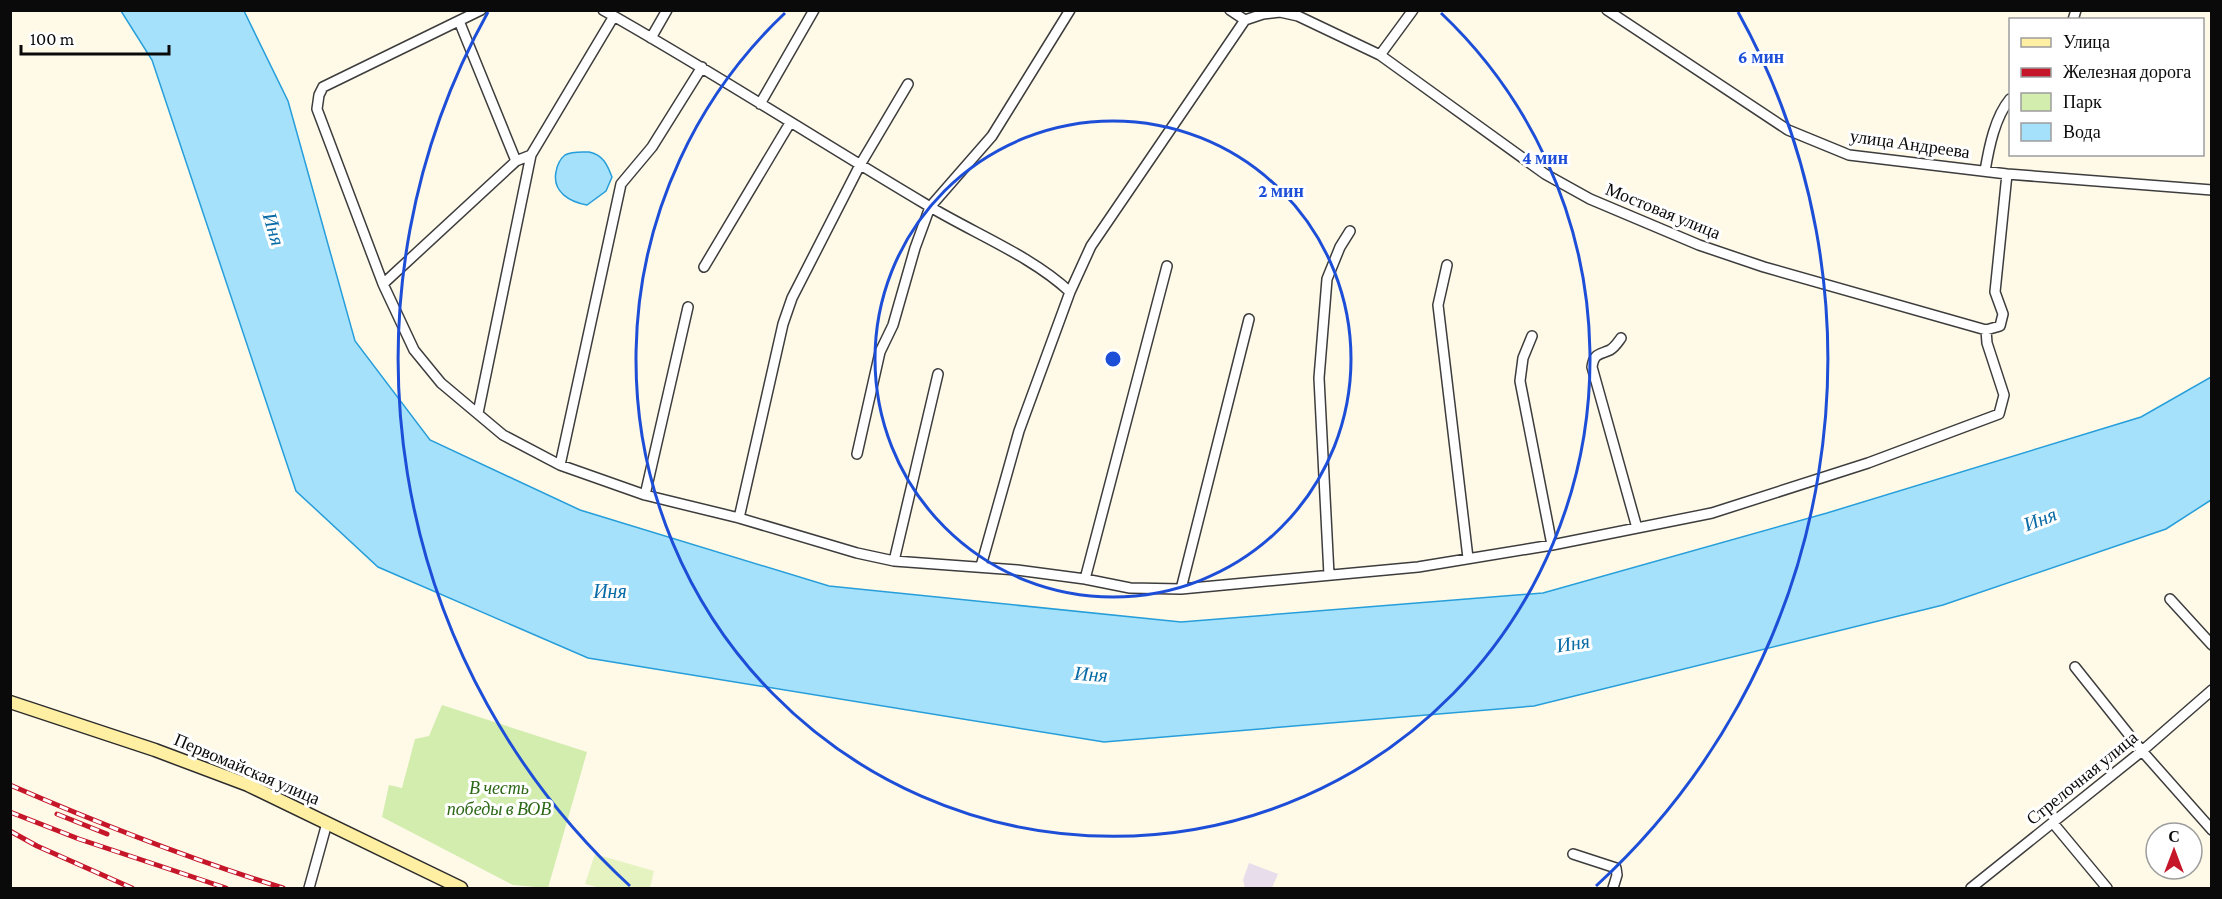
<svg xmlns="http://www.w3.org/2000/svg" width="2222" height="899" font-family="'Crimson Pro',serif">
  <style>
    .industrial { fill: #e8ddeb }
    .green { fill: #d2edae }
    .pitch { fill: #e5f3c1 }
    .water { fill: #a6e1fc; stroke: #269eda; stroke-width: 1.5 }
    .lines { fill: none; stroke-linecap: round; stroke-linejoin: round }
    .minor-casing { stroke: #3d3d3d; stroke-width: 12 }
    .secondary-casing { stroke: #2c2c2c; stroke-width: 15 }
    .minor { stroke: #fff; stroke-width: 9 }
    .secondary { stroke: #ffefa3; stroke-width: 12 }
    .rail-casing { stroke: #c6162a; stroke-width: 5 }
    .rail { stroke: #fff; stroke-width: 3; stroke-dasharray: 9; stroke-linecap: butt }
    .ring { fill: none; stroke: #1d4ed8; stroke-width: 3 }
    .labels { text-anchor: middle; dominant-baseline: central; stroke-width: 6; stroke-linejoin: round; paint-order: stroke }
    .street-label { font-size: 18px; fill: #0a0a0a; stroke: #fff }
    .park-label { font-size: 18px; font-style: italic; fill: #2c6716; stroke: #fff }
    .water-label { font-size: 20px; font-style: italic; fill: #096ba6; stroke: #fff }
    .centre { fill: #1d4ed8; stroke: #fff; stroke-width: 3 }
    .ring-label { font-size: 18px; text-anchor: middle; font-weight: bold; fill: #1d4ed8; stroke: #fff; stroke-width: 6; stroke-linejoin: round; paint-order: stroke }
  </style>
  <rect width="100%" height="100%" fill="#fff9e8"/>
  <!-- industrial -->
  <path class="industrial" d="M 1249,863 L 1278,874 L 1272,888 L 1245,888 L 1243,880 Z"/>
  <!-- green -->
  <path class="green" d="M 442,705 L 587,752 L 548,888 L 513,885 L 382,817 L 389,785 L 402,788 L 415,739 L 429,736 Z"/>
  <!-- pitch -->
  <path class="pitch" d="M 595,854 L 654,871 L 650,888 L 600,888 L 585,884 Z"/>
  <!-- water -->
  <path class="water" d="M 121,11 L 244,11 L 288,101 L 355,341 L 430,440 L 580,510 L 829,586 L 1181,622 L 1543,593 L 1827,513 L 2141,417 L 2211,377 L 2211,500 L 2166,529 L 1943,605 L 1534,706 L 1104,742 L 588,658 L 378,567 L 296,491 L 152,60 Z
    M 589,152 C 603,155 607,164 612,177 L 606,191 L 587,205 C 570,202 552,192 556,172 C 557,166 560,159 565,155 C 572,151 582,152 589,152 Z"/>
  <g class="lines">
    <!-- minor casing -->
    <g class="minor-casing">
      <path id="minor" d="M 481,10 L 323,87 L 319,95 L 317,109 L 383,284 L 414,350 L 441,383 L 503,435 L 560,465 L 645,495 L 739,518 L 857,553 L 894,561 L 1017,570 L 1085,579 L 1130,588 L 1181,589 L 1418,567 L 1552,545 L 1712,513 L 1868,463 L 1999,414 L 2004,395 L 1987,343 L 1986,330 L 2000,326 L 2003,314 L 1995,292 L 2007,174
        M 603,10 C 713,72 819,141 927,205 C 973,233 1032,256 1070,292 L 1019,431 L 981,566
        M 1230,10 L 1245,20 L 1263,14 L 1280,12 L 1298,16 L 1380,55 L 1545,174 L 1590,199 L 1699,245 L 1764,267 L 1986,330
        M 1607,10 L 1788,130 L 1849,155 L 2007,174 L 2212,190
        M 2073,20 L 2076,10
        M 459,21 L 516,161
        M 651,38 L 667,10
        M 1380,55 L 1413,10
        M 760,104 L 814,10
        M 1985,171 C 1989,147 1995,117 2010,99
        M 1447,265 L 1438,305 L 1468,558
        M 704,267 L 790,123
        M 383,284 L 516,161 L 531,155 L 614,16
        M 1070,292 L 1091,246 L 1245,20
        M 1532,336 L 1523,358 L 1520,381 L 1552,545
        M 1621,338 C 1618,342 1615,347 1610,350 C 1599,355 1594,353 1592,367 L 1637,528
        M 478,413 L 531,155
        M 857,454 L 880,352 L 893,325 L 915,248 L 930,207 L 992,136 L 1070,10
        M 560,465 L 621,184 L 652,147 L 702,67
        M 645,495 L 688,307
        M 739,518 L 783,324 L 792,298 L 860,165 L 908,84
        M 894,561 L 938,374
        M 1329,575 L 1319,378 L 1327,279 L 1340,247 L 1350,231
        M 1085,579 L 1167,266
        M 1181,589 L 1249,319
        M 2170,599 L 2212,645
        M 2075,667 L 2142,751 L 2212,830
        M 2053,823 L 2107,888
        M 1573,854 L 1616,868 L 1617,875 L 1613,888
        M 309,888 L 327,823
        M 1971,888 L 2142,751 L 2212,690"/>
    </g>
    <!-- secondary casing -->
    <g class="secondary-casing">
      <path id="secondary" d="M 10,702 L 155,750 L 248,785 L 461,888"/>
    </g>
    <!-- minor -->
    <use href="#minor" class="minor"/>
    <!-- secondary -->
    <use href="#secondary" class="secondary"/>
    <!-- rail casing -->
    <g class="rail-casing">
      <path id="rail" d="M 10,785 C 100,824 190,859 283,888
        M 10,812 L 79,839 L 226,888
        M 57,814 L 107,834
        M 10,831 L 37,846 L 132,888"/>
    </g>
    <!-- rail -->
    <use href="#rail" class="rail"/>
  </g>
  <!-- distance rings -->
  <g class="ring">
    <circle cx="1113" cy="359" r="238"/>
    <path d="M1441 13A477 477 0 1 1 785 13"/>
    <path d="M630 886A715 715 0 0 1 488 12M1738 12A715 715 0 0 1 1596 886"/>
  </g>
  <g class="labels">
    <!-- street labels -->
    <g class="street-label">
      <text transform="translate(1910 144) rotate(8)">улица Андреева</text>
      <text transform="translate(1663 211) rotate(22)">Мостовая улица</text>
      <text transform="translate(247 769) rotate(23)">Первомайская улица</text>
      <text transform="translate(2082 778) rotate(-39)">Стрелочная улица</text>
    </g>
    <!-- park labels -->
    <g class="park-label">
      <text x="499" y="788">В честь<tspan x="499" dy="21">победы в ВОВ</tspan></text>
    </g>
    <!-- water labels -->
    <g class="water-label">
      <text transform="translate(274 229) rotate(73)">Иня</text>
      <text transform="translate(2040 519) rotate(-21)">Иня</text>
      <text x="610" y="591">Иня</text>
      <text transform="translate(1573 643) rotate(-9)">Иня</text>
      <text transform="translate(1091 674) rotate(4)">Иня</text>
    </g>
  </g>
  <circle cx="1113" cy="359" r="9" class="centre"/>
  <g class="ring-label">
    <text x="1761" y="63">6 мин</text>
    <text x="1545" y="164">4 мин</text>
    <text x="1281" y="197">2 мин</text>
  </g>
  <!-- border -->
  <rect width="2222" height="899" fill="none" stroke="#0a0a0a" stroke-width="24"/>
  <!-- legend -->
  <rect x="2009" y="18" width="195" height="138" fill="#ffffff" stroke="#9d9d9d" stroke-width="1.5"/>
  <rect x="2021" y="38" width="30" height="9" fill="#ffefa3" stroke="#9d9d9d" stroke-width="1.5"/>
  <text x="2063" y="48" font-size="18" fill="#0a0a0a">Улица</text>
  <rect x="2021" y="68" width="30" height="9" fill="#c6162a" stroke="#9d9d9d" stroke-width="1.5"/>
  <text x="2063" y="78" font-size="18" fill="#0a0a0a">Железная дорога</text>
  <rect x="2021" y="93" width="30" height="18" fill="#d2edae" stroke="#9d9d9d" stroke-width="1.5"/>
  <text x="2063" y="108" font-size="18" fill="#0a0a0a">Парк</text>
  <rect x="2021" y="123" width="30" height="18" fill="#a6e1fc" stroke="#9d9d9d" stroke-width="1.5"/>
  <text x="2063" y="138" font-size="18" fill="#0a0a0a">Вода</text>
  <!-- north arrow -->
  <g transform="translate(2174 851)"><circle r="28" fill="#ffffff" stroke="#9d9d9d" stroke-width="1.5"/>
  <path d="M0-4.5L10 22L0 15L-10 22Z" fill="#c6162a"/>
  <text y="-9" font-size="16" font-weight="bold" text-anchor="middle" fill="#0a0a0a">С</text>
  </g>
  <!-- scale -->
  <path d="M21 45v9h148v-9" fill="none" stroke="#0a0a0a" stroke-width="3"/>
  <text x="30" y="45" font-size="18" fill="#0a0a0a" stroke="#ffffff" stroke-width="4.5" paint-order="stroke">100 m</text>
</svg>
